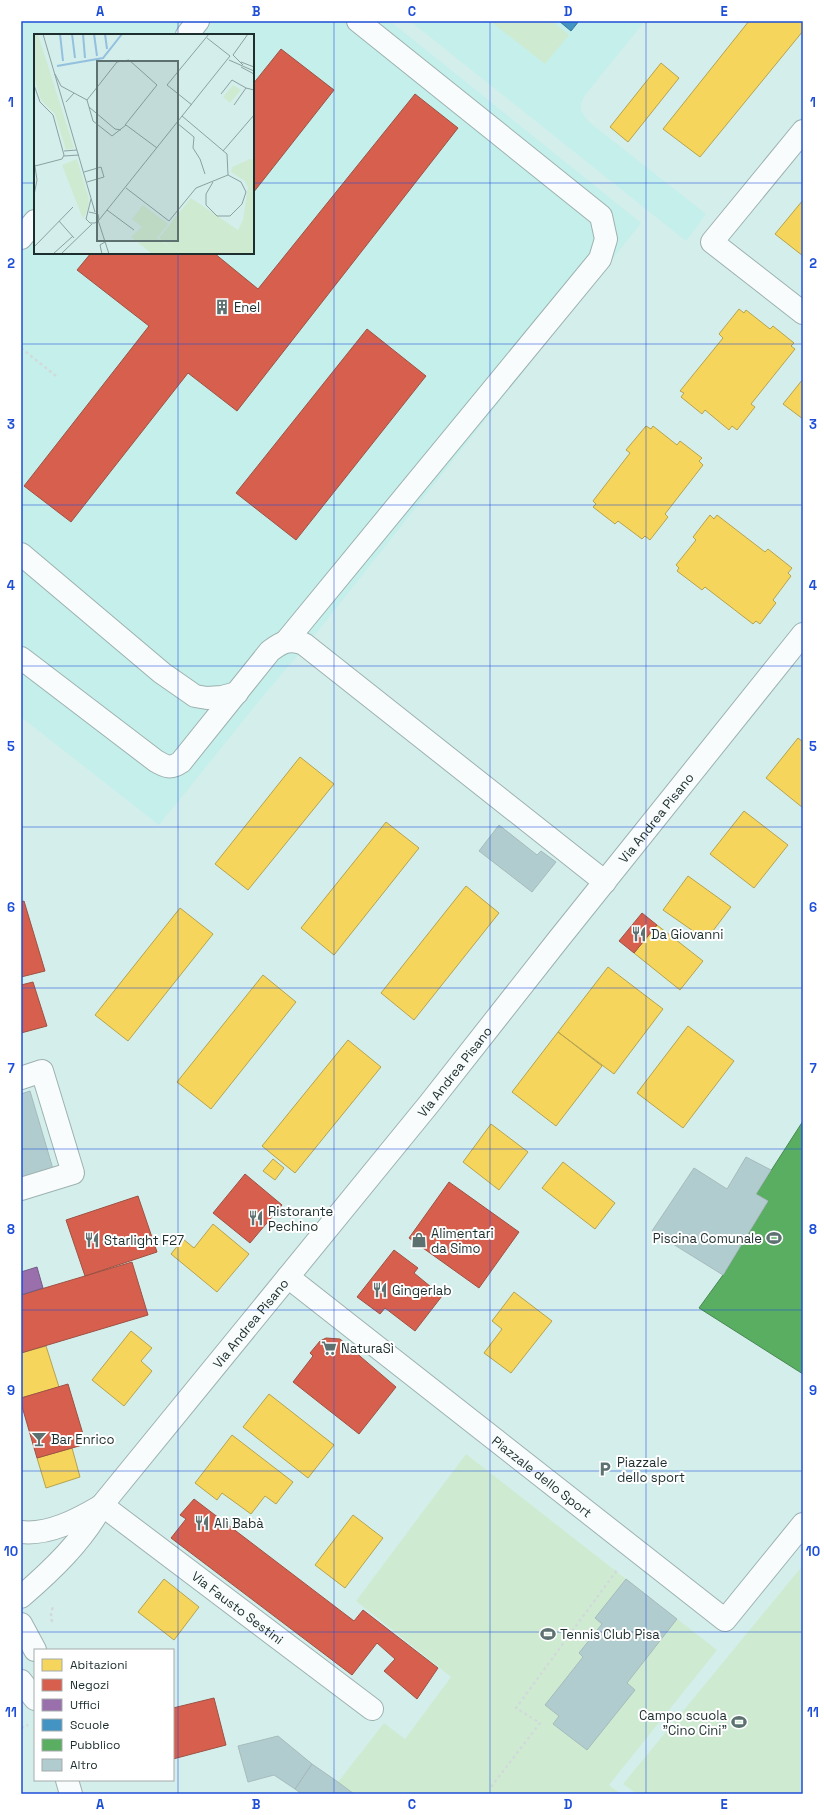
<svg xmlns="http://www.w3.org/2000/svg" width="824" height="1815" font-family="'Space Grotesk',sans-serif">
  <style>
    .built { fill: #c4efeb; fill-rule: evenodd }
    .green { fill: #ceebd2 }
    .homes { fill: #f6d55c; stroke: #b5a34e }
    .shops { fill: #d6604d; stroke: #9e5143 }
    .offices { fill: #9970ab; stroke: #745c85 }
    .schools { fill: #4393c3; stroke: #377596 }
    .public { fill: #5aae61; stroke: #478851 }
    .building { fill: #b1cccf; stroke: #a6babb }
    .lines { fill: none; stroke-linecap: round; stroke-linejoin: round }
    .minor-casing { stroke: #9db2b0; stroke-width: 24 }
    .major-casing { stroke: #9db2b0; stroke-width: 24 }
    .path { stroke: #d2dad9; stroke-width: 2.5; stroke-dasharray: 3 3; stroke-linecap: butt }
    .minor { stroke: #f9fcfc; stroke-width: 22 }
    .major { stroke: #f9fcfc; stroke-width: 22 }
    .grid { fill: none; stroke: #1d4ed8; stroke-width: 1; stroke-opacity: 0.55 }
    .labels { text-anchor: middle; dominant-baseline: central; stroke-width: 4; stroke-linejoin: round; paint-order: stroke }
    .poi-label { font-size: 13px; fill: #1c2e2d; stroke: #fff; text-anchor: start }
    .street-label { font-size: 13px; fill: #1c2e2d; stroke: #fff }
    .inset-river { fill: none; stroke: #93c0de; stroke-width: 2 }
    .inset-road { fill: none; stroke: #8aa1a0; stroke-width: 1 }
    .view { fill: #5c7170; fill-opacity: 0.15; stroke: #5c7170; stroke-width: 2 }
    .inset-edge { fill: none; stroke: #1c2e2d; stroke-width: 2 }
    .neatline { fill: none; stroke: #1d4ed8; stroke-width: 1.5 }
    .grid-label { font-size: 13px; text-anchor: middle; font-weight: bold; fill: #1d4ed8 }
  </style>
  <rect width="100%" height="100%" fill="#d4eeec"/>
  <!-- built -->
  <path class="built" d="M 21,21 L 390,21 L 641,223 L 314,636 L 263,696 L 159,825 L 21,717 ZM 35,35 L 253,35 L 253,253 L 35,253 Z
    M 410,21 L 645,21 L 585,95 L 581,103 L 581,111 L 589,122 L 706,214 L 686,241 Z"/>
  <!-- green -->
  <path class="green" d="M 490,21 L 552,21 L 569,35 L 545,64 Z
    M 466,1454 L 717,1650 L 609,1785 L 621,1794 L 354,1794 L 338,1782 L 384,1723 L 405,1739 L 451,1677 L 356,1601 Z
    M 803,1565 L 803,1794 L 637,1794 L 623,1784 Z"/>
  <!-- homes -->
  <path class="homes" d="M 749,21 L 803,21 L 803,31 L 700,157 L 663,129 Z
    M 661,63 L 679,78 L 628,142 L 610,127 Z
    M 803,200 L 803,256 L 775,234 Z
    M 739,309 L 744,313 L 746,310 L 770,329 L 773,326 L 794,343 L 791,346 L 795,349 L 751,404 L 755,407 L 737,430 L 732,426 L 729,430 L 705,410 L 702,414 L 681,397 L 684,393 L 680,391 L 723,338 L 719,334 Z
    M 803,379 L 803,419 L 783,404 Z
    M 646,426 L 651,429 L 653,426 L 677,445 L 680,441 L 702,458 L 699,461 L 703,465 L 665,514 L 668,517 L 650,540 L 645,536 L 642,539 L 618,521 L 615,524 L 593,507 L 596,504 L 593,501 L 630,453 L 626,450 Z
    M 710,515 L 714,519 L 717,515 L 765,552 L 768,549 L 792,568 L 788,573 L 791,576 L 773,600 L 776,603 L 760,624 L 756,621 L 753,624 L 705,587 L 702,590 L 677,571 L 679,568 L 676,565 L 696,540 L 693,537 Z
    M 798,738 L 803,742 L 803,808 L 766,778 Z
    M 300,757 L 334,784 L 248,890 L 215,864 Z
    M 744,811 L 788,845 L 754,888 L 710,854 Z
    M 386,822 L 419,848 L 334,955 L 301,928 Z
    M 688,876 L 731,907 L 706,940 L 663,910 Z
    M 466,886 L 499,913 L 414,1020 L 381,993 Z
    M 180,908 L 213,934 L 128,1041 L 95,1015 Z
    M 657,925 L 703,961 L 680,990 L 634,953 Z
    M 608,967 L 663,1009 L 614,1074 L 558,1032 Z
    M 263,975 L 296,1002 L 211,1109 L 177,1082 Z
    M 688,1026 L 734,1061 L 683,1128 L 637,1093 Z
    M 558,1032 L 602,1066 L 556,1126 L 512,1092 Z
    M 348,1040 L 381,1067 L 295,1173 L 262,1146 Z
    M 491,1124 L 528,1152 L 499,1190 L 463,1162 Z
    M 273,1159 L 284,1168 L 275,1180 L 263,1171 Z
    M 563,1162 L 615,1203 L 595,1229 L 542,1188 Z
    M 213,1224 L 249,1254 L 217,1292 L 171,1254 L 183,1239 L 194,1248 Z
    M 514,1292 L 552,1321 L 511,1373 L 484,1353 L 502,1329 L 492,1321 Z
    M 131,1331 L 152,1348 L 141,1361 L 152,1371 L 124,1406 L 92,1380 Z
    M 46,1346 L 59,1387 L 21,1398 L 21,1353 Z
    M 269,1394 L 334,1445 L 308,1478 L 243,1427 Z
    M 232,1435 L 293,1482 L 276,1504 L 265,1496 L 251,1514 L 222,1493 L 217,1500 L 195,1483 Z
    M 72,1448 L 80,1477 L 46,1488 L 37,1458 Z
    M 353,1515 L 383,1538 L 345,1588 L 315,1565 Z
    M 164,1579 L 199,1607 L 174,1640 L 138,1612 Z"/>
  <!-- shops -->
  <path class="shops" d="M 281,49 L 334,90 L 253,193 L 253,84 Z
    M 415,94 L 458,128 L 237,411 L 188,373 L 71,522 L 24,486 L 149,326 L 77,270 L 91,253 L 214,253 L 258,289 Z
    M 367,329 L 426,376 L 296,540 L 236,493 Z
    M 24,901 L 45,971 L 21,977 L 21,902 Z
    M 642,913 L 657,925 L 634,953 L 619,941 Z
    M 33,982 L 47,1026 L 21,1033 L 21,985 Z
    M 245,1174 L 282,1205 L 250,1243 L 213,1213 Z
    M 449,1182 L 519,1232 L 479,1288 L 409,1238 Z
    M 138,1196 L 157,1252 L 85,1276 L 66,1220 Z
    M 394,1250 L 418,1268 L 414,1273 L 442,1296 L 415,1331 L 385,1308 L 380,1314 L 357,1297 Z
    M 132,1262 L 148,1315 L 21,1353 L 21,1295 Z
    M 326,1338 L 340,1339 L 396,1387 L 359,1434 L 293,1382 L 313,1356 L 310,1353 L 320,1341 Z
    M 68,1384 L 86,1444 L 37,1458 L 21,1403 L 21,1398 Z
    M 194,1499 L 354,1621 L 363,1610 L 438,1668 L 417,1699 L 384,1671 L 395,1659 L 377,1643 L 352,1675 L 171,1538 L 186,1519 L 180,1515 Z
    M 214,1698 L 226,1745 L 173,1759 L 173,1708 Z"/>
  <!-- offices -->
  <path class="offices" d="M 37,1267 L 43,1288 L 21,1295 L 21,1272 Z"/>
  <!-- schools -->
  <path class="schools" d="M 559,21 L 579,21 L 571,31 Z"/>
  <!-- public -->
  <path class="public" d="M 803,1121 L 803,1374 L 699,1308 L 723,1275 L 768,1201 L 756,1194 Z"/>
  <!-- building -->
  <path class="building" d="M 499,825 L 537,855 L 541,851 L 556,862 L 532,892 L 479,851 Z
    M 30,1091 L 53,1169 L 21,1179 L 21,1094 Z
    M 746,1157 L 771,1170 L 756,1194 L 768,1201 L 723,1275 L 652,1231 L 694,1168 L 727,1189 Z
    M 626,1579 L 677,1619 L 627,1683 L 635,1690 L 587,1750 L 553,1724 L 559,1716 L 545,1705 L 583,1657 L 579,1653 L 602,1624 L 595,1618 Z
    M 278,1736 L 312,1764 L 295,1789 L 274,1775 L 248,1782 L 238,1746 Z
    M 312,1764 L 338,1782 L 354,1794 L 302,1794 L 295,1789 Z"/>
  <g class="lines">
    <!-- minor casing -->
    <g class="minor-casing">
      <g id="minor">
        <path d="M 187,35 L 198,21"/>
        <path d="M 803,131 L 712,242 L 803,313"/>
        <path d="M 21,238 L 35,221"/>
        <path d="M 21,554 L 162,673 L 195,696 L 207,698 L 222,697 L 237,693"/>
        <path d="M 287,640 L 600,259 L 606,239 L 601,216 L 358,21"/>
        <path d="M 21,658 L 156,761 C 166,767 171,769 181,762 L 270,651 C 282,642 290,638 304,644 L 605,882"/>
        <path d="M 21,1078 L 42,1071 L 73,1173 L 21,1189"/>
        <path id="s1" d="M 288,1277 L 725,1620 L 803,1524"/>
        <path id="s2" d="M 102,1505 L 372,1709"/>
        <path d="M 21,1532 C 49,1535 77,1520 101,1506"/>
        <path id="s3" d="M 21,1597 C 51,1571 83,1541 102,1505 L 429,1104 L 558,940 L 803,634"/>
      </g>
    </g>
    <!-- major casing -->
    <g class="major-casing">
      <path id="major" d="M 21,1624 L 35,1650
        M 21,1681 L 35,1699
        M 67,1780 L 71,1794"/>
    </g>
    <!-- path -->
    <path class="path" d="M 21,348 L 56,376
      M 52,1622 L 51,1614 L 53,1606
      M 21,1728 L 28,1725
      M 491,1787 L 540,1723 L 516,1708 L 617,1570"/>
    <!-- minor -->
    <use href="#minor" class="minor"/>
    <!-- major -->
    <use href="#major" class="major"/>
  </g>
  <!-- grid -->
  <path class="grid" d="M 178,21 L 178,35M 334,21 L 334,1794M 490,21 L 490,1794M 646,21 L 646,1794M 21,183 L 35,183M 253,183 L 803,183M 178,253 L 178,1794M 21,344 L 803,344M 21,505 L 803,505M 21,666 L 803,666M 21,827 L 803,827M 21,988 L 803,988M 21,1149 L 803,1149M 21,1310 L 803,1310M 21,1471 L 803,1471M 21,1632 L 803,1632"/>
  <!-- icons -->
  <defs>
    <g id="building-bare" transform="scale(1.2)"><path d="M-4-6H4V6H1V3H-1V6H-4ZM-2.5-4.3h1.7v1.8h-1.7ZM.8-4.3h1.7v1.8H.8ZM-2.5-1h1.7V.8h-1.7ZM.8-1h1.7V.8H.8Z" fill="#5c7170" stroke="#fff" stroke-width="2.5" paint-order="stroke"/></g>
    <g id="restaurant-bare" transform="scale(1.2)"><path d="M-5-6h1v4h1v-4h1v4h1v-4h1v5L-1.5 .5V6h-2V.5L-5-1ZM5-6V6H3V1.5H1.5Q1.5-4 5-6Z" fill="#5c7170" stroke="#fff" stroke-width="2.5" paint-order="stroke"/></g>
    <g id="stadium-bare" transform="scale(1.2)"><path d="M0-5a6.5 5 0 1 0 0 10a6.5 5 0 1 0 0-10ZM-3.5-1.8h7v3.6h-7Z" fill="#5c7170" stroke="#fff" stroke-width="2.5" paint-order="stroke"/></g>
    <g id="shop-bare" transform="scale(1.2)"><path d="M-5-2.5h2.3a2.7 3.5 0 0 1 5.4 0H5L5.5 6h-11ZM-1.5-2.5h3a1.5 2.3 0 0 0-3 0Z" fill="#5c7170" stroke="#fff" stroke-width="2.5" paint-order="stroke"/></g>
    <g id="supermarket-bare" transform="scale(1.2)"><path d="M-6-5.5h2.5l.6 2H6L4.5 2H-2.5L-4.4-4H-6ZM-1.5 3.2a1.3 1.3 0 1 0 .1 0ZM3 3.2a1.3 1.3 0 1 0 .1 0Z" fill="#5c7170" stroke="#fff" stroke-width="2.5" paint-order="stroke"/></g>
    <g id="bar-bare" transform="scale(1.2)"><path d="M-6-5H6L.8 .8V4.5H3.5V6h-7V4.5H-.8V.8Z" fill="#5c7170" stroke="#fff" stroke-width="2.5" paint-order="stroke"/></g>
    <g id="parking-bare" transform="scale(1.2)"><path d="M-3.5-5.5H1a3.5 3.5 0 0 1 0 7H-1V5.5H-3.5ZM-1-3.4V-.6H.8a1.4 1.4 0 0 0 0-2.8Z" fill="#5c7170" stroke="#fff" stroke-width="2.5" paint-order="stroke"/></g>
  </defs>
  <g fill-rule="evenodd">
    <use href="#building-bare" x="222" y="307"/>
    <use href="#restaurant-bare" x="639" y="934"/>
    <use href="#restaurant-bare" x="256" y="1218"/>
    <use href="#stadium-bare" x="774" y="1238"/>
    <use href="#restaurant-bare" x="92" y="1240"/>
    <use href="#shop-bare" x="419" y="1240"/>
    <use href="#restaurant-bare" x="380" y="1290"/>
    <use href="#supermarket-bare" x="329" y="1348"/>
    <use href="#bar-bare" x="39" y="1439"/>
    <use href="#parking-bare" x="605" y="1469"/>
    <use href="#restaurant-bare" x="202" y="1523"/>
    <use href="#stadium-bare" x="548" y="1634"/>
    <use href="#stadium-bare" x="739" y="1722"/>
  </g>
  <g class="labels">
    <!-- poi labels -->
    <g class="poi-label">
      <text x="234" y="307">Enel</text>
      <text x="651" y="934">Da Giovanni</text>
      <text x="268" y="1211">Ristorante<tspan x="268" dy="15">Pechino</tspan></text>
      <text x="431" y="1233">Alimentari<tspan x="431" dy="15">da Simo</tspan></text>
      <text x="762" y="1238" text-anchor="end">Piscina Comunale</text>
      <text x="104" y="1240">Starlight F27</text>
      <text x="392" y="1290">Gingerlab</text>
      <text x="341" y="1348">NaturaSì</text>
      <text x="51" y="1439">Bar Enrico</text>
      <text x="617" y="1462">Piazzale<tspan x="617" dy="15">dello sport</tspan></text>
      <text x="214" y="1523">Alì Babà</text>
      <text x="560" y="1634">Tennis Club Pisa</text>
      <text x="727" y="1715" text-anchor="end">Campo scuola<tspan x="727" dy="15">"Cino Cini"</tspan></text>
    </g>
    <!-- street labels -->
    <g class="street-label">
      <text stroke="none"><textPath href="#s3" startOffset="1006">Via Andrea Pisano</textPath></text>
      <text stroke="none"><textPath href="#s3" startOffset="682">Via Andrea Pisano</textPath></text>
      <text stroke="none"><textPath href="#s3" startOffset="358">Via Andrea Pisano</textPath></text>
      <text stroke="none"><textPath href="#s1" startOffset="323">Piazzale dello Sport</textPath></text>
      <text stroke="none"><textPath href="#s2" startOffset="170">Via Fausto Sestini</textPath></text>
    </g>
  </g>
  <!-- overview -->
  <g transform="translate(34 34)">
    <rect width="220" height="220" fill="#d4eeec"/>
    <path d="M 0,0 L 4,0 L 40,114 L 32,116 L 21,80 L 7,66 L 0,43 ZM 199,51 L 207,56 L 196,69 L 189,63 ZM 43,125 L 55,165 L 54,175 L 49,185 L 28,131 ZM 216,125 L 220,126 L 220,220 L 118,220 L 97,203 L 108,193 L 98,185 L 109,171 L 134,190 L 123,204 L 140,216 L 125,204 L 157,164 L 204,196 L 209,186 L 214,153 L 211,147 L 197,138 L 198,133 Z" fill="#ceebd2"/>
    <path class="inset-river" d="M 26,0 L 29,27M 38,0 L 41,24M 49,0 L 51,24M 60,0 L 63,22M 71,0 L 73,15M 23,32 L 69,24 L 88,0"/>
    <path class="inset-road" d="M 9,0 L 61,178M 173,4 L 196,22M 199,21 L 214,0M 199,21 L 209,31M 195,26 L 220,37M 207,28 L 220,33M 207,33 L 220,40M 21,40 L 27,52 L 53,66 L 59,87 L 78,102 L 92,91 L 123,114M 0,51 L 6,68 L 19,81 L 30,121 L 28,125 L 1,132M 187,60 L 198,46 L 212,54M 53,66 L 83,28 L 95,26 L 123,51 L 91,91M 32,68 L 40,59M 158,71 L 133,51 L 175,0M 200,71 L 212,54 L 220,56M 55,73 L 81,95 L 87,96M 143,89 L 160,103 L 159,114 L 166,125 L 171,140M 30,117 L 43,116M 189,117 L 220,81M 30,122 L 45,121M 0,126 L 3,146 L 0,161M 50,138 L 67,133 L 70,143 L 53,148M 179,148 L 172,160 L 172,171 L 183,182 L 196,182 L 208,170 L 212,158 L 207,148 L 194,141M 92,154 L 135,187 L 162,154 L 194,141 L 193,120 L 148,82M 73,176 L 100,196M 55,178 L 64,180 L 65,186 L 61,189 L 56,189 L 52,185 L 57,165M 64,186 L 75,220M 65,186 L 196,22M 25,187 L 40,204M 0,213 L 39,173M 19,220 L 39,202M 27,220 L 58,190M 68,220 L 66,211 L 71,208"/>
    <path class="view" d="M 63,27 L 144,27 L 144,207 L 63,207 Z"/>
    <rect width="220" height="220" class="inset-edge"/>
  </g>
  <!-- border -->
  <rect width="824" height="1815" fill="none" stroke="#ffffff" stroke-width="44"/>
  <!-- legend -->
  <rect x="34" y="1649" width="140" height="132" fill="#ffffff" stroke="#a4abab"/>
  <rect x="42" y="1659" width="20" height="12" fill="#f6d55c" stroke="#a4abab"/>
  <text x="70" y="1669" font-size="12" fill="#1c2e2d">Abitazioni</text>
  <rect x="42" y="1679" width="20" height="12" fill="#d6604d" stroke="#a4abab"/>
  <text x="70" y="1689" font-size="12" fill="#1c2e2d">Negozi</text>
  <rect x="42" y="1699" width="20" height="12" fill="#9970ab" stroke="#a4abab"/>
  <text x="70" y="1709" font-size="12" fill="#1c2e2d">Uffici</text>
  <rect x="42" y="1719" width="20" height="12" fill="#4393c3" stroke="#a4abab"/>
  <text x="70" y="1729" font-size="12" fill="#1c2e2d">Scuole</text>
  <rect x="42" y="1739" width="20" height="12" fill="#5aae61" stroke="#a4abab"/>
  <text x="70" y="1749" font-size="12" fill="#1c2e2d">Pubblico</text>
  <rect x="42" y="1759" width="20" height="12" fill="#b1cccf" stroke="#a4abab"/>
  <text x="70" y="1769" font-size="12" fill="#1c2e2d">Altro</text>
  <rect x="22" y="22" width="780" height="1771" class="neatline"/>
  <g class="grid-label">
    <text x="100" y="16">A</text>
    <text x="256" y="16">B</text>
    <text x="412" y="16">C</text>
    <text x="568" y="16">D</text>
    <text x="724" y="16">E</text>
    <text x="11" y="107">1</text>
    <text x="813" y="107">1</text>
    <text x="11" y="268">2</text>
    <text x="813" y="268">2</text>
    <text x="11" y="429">3</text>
    <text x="813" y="429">3</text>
    <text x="11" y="590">4</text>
    <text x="813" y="590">4</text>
    <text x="11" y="751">5</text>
    <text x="813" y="751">5</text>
    <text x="11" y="912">6</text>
    <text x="813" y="912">6</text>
    <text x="11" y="1073">7</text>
    <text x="813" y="1073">7</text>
    <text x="11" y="1234">8</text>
    <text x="813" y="1234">8</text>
    <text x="11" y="1395">9</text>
    <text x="813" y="1395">9</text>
    <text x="11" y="1556">10</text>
    <text x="813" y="1556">10</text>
    <text x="11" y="1717">11</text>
    <text x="813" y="1717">11</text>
    <text x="100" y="1809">A</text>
    <text x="256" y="1809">B</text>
    <text x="412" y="1809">C</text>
    <text x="568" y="1809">D</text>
    <text x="724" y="1809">E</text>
  </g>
</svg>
